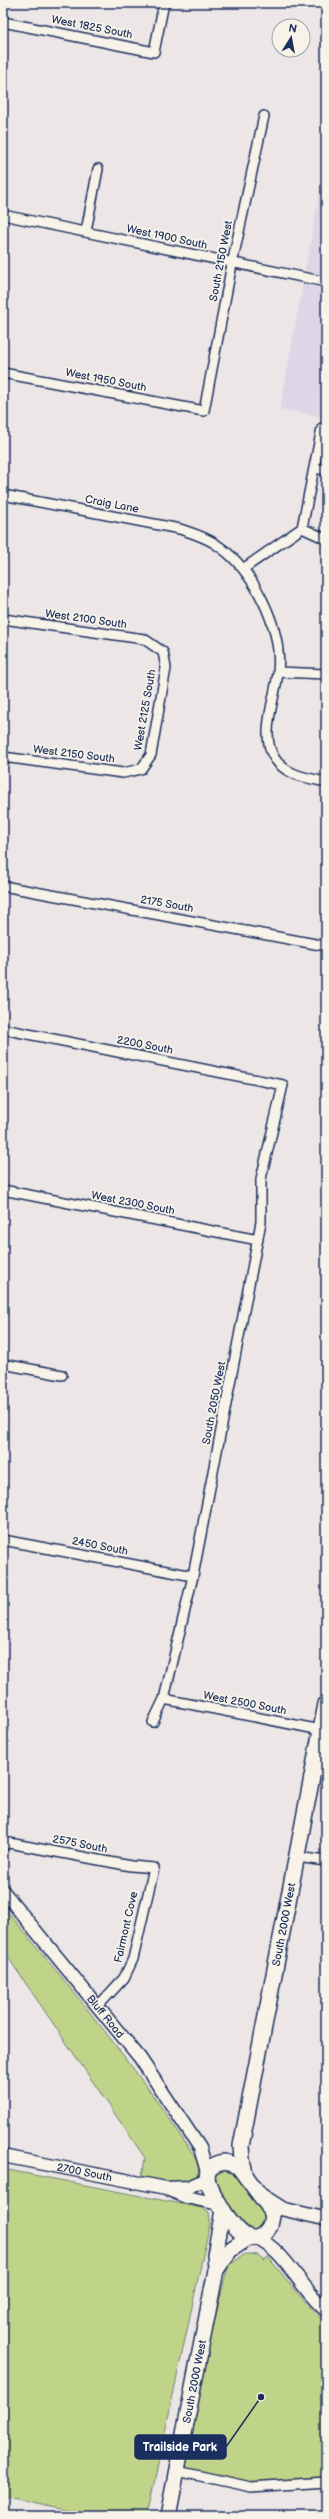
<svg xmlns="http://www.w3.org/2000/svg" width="329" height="2519" font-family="'Balsamiq Sans',sans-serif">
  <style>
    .built { fill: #ded6e6 }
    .green { fill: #c0d489; stroke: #6e8274 }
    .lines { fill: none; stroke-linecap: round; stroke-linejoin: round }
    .minor-casing { stroke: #1b2f5e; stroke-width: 12 }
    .tertiary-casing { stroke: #1b2f5e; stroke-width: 15 }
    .secondary-casing { stroke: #1b2f5e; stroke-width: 16 }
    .primary-casing { stroke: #1b2f5e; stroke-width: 18 }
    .minor { stroke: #f7f3e8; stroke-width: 9 }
    .tertiary { stroke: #f7f3e8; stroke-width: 12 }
    .secondary { stroke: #f7f3e8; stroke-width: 13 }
    .primary { stroke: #f7f3e8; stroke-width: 15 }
    .labels { text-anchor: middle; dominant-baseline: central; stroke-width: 3.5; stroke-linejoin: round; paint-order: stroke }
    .street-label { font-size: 11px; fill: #1b2f5e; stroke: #f7f3e8 }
    .leader { fill: none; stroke: #1b2f5e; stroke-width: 1.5 }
    .callout-dot { fill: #1b2f5e; stroke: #f7f3e8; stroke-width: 1.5 }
    .callout { fill: #1b2f5e; stroke: #1b2f5e; stroke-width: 1.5 }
    .callout-label { font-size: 12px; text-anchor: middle; font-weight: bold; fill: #fff }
  </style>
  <rect width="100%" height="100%" fill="#ece6e7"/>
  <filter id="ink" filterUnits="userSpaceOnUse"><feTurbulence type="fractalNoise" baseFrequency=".025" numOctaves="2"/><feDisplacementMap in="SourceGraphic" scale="8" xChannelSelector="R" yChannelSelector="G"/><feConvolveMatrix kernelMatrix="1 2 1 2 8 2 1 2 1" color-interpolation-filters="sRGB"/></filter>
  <g filter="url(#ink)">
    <!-- built -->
    <path class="built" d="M 326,157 L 326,417 L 280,409 Z"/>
    <!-- green -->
    <path class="green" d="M 3,1906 C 71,1989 140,2070 197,2161 L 199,2169 L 196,2178 L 176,2183 L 142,2177 L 145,2158 L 3,1950 Z
      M 3,2169 L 202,2208 L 209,2213 L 210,2223 L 147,2516 L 97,2516 L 3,2496 Z
      M 223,2169 L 234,2171 L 263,2212 L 265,2219 L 260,2229 L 252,2231 L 245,2229 L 215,2187 L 215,2176 Z
      M 245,2254 L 258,2255 L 264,2260 L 268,2257 L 309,2307 L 326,2323 L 326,2482 L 267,2486 L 177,2471 L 228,2266 Z"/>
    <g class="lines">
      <!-- minor casing -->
      <g class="minor-casing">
        <path id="minor" d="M 3,22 L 154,52 L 164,3
          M 3,215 L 326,282
          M 86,231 L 98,169
          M 3,373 L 204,411 L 232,264 L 264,116
          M 314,468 L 326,470
          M 3,495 L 180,529 C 192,533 203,536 214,543 C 253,567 283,628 278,673 C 275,699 259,736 275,759 C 287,776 308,778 326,782
          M 302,528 L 322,428
          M 302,528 L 326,539
          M 243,569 L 302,528
          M 3,619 L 144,639 L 163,652 L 166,668 L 151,755 L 141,769 L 123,773 L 3,757
          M 278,672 L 326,674
          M 3,886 L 326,946
          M 3,1029 L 283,1085 L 261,1179 L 261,1222 L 193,1576 L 164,1699 L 153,1722
          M 3,1190 L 258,1240
          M 3,1364 L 62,1375
          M 3,1540 L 193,1576
          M 164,1699 L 321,1730
          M 3,1845 L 9,1843 L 131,1866 L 154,1868 L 133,1959 L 124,1978 L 99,2005
          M 297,1857 L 326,1861
          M 177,2471 L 251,2487 L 326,2482"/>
      </g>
      <!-- tertiary casing -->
      <g class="tertiary-casing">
        <g id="tertiary">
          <path id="s1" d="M 3,1891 L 140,2058 L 200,2148 L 208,2175"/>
          <path id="s2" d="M 3,2156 L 166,2188 L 188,2187 L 207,2179"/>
          <path d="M 169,2190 L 186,2197 L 219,2204"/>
        </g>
      </g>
      <!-- secondary casing -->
      <g class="secondary-casing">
        <path id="secondary" d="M 261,2195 L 283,2209 L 326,2219
          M 254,2237 C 287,2251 299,2288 326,2310"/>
      </g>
      <!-- primary casing -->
      <g class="primary-casing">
        <g id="primary">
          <path d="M 225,2162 L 238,2166 L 268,2206 L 272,2216 L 270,2226 C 252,2255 233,2225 222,2209 C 212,2193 193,2167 225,2162 Z"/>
          <path id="s3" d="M 246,2177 L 242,2160 L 241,2146 L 326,1704"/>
          <path d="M 216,2270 L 230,2250 L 249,2237"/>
          <path id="s4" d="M 168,2516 L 216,2270 L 215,2255 L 223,2210"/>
        </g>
      </g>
      <!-- minor -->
      <use href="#minor" class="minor"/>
      <!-- tertiary -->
      <use href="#tertiary" class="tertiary"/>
      <!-- secondary -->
      <use href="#secondary" class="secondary"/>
      <!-- primary -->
      <use href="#primary" class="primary"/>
    </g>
  </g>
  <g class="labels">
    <!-- street labels -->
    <g class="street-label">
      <text transform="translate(92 27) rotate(11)">West 1825 South</text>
      <text transform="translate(167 237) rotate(12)">West 1900 South</text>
      <text transform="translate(221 261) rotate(-79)">South 2150 West</text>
      <text transform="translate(106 380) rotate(11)">West 1950 South</text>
      <text transform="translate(112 504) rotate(11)">Craig Lane</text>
      <text transform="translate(86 619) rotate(8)">West 2100 South</text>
      <text transform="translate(145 710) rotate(-80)">West 2125 South</text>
      <text transform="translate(74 754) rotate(7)">West 2150 South</text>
      <text transform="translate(167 904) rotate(10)">2175 South</text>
      <text transform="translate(145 1045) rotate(11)">2200 South</text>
      <text transform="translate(133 1203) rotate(11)">West 2300 South</text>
      <text transform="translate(214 1403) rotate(-79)">South 2050 West</text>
      <text transform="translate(100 1546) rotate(11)">2450 South</text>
      <text transform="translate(245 1703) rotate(11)">West 2500 South</text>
      <text transform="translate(80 1844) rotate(11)">2575 South</text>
      <text stroke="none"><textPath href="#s3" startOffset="257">South 2000 West</textPath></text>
      <text transform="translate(126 1927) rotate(-77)">Fairmont Cove</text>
      <text stroke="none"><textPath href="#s1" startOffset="162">Bluff Road</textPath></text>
      <text stroke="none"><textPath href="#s2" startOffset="83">2700 South</textPath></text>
      <text stroke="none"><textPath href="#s4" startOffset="137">South 2000 West</textPath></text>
    </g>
  </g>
  <!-- callouts -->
  <path class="leader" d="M261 2397L226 2447"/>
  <circle class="callout-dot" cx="261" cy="2397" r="4"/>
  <rect class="callout" x="135" y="2435" width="91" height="24" rx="4"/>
  <g class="callout-label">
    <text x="180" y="2451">Trailside Park</text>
  </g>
  <!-- margin -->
  <rect width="329" height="2519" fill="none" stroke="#f7f3e8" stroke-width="16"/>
  <rect x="8" y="8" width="313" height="2503" fill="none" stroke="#1b2f5e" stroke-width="1.5" filter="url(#ink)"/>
  <!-- north arrow -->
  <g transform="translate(291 38) rotate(11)"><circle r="19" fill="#f7f3e8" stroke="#9fa5b1"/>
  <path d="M0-3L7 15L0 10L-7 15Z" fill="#1b2f5e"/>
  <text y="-6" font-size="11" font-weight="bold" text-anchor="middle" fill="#1b2f5e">N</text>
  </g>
</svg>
